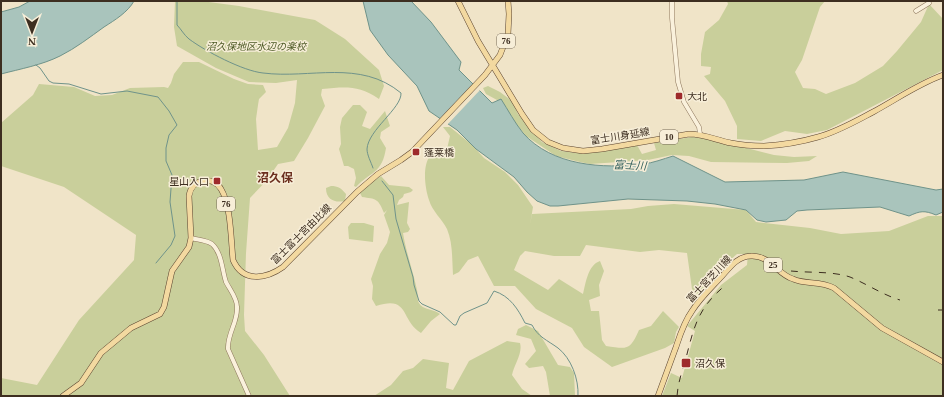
<svg xmlns="http://www.w3.org/2000/svg" width="944" height="397" font-family="'Times New Roman','Noto Sans JP',serif">
  <style>
    .green { fill: #c9cf9b }
    .water { fill: #a9c4bc; stroke: #6f938a }
    .pier { fill: #f0e4c8 }
    .lines { fill: none; stroke-linecap: round; stroke-linejoin: round }
    .stream { stroke: #6f938a; stroke-width: 1 }
    .tertiary-casing { stroke: #8d765c; stroke-width: 5 }
    .primary-casing { stroke: #5b4430; stroke-width: 6 }
    .tertiary { stroke: #faf1dc; stroke-width: 4 }
    .primary { stroke: #f3d9a0; stroke-width: 5 }
    .rail { stroke: #3d2e20; stroke-width: 1; stroke-dasharray: 7 7; stroke-linecap: butt }
    .poi-dot { fill: #9e2a2b; stroke: #f7eed8; stroke-width: 1.5 }
    .labels { text-anchor: middle; dominant-baseline: central; stroke-width: 3; stroke-linejoin: round; paint-order: stroke }
    .shield { fill: #f7eed8; stroke: #756857; stroke-width: 1 }
    .shield-label { font-size: 9px; font-weight: bold; fill: #3d2e20 }
    .park-label { font-size: 10px; font-style: italic; fill: #4d5a26; stroke: #f7eed8 }
    .poi-label { font-size: 10px; fill: #3d2e20; stroke: #f7eed8; text-anchor: start }
    .street-label { font-size: 10px; fill: #3d2e20; stroke: #f7eed8 }
    .water-label { font-size: 11px; font-style: italic; fill: #2f5d5a; stroke: #f7eed8 }
    .quarter-label { font-size: 12px; font-weight: bold; fill: #6b2e1e; stroke: #f7eed8 }
  </style>
  <rect width="100%" height="100%" fill="#f0e4c8"/>
  <!-- green -->
  <path class="green" d="M 175,1 L 201,1 L 239,6 L 315,20 L 345,39 L 379,70 L 384,86 L 379,99 C 358,85 346,87 322,89 L 321,95 L 325,106 L 308,138 L 294,161 L 278,164 L 267,180 L 250,198 L 246,253 L 244,315 L 245,331 L 264,355 L 290,396 L 1,396 L 1,378 L 37,385 L 79,320 L 134,260 L 136,235 L 64,187 L 1,166 L 1,123 L 33,95 L 39,84 L 74,87 L 95,96 L 112,95 L 130,88 L 164,87 L 168,88 L 171,83 L 174,74 L 183,62 L 199,62 L 234,79 L 248,84 L 263,85 L 266,92 L 259,99 L 258,105 L 256,119 L 258,150 L 277,147 L 288,128 L 295,103 L 297,80 L 276,83 L 249,82 L 216,68 L 177,46 L 174,27 Z
    M 727,1 L 825,1 L 820,7 L 802,60 L 795,72 L 803,88 L 815,89 L 826,94 L 855,83 L 883,66 L 897,51 L 921,22 L 929,4 L 943,19 L 943,70 L 827,130 L 807,134 L 785,131 L 761,141 L 737,139 L 737,126 L 725,101 L 704,76 L 710,74 L 711,67 L 701,66 L 701,54 L 705,32 L 719,20 L 728,4 Z
    M 488,86 L 500,92 L 512,101 L 518,114 L 542,142 L 561,151 L 577,153 L 637,145 L 642,154 L 656,150 L 654,143 L 692,137 L 707,138 L 774,155 L 794,157 L 817,156 L 809,161 L 787,163 L 711,162 L 689,156 L 672,155 L 648,160 L 590,164 L 580,162 L 556,156 L 526,136 L 497,100 L 486,94 L 483,88 Z
    M 353,105 L 360,105 L 367,112 L 362,126 L 370,129 L 385,111 L 390,126 L 381,132 L 380,138 L 386,148 C 382,174 371,171 356,187 L 354,186 L 356,178 L 354,169 L 348,166 L 344,166 L 339,149 L 341,144 L 340,127 L 342,118 Z
    M 443,127 L 450,127 L 471,144 L 484,158 L 505,172 L 518,185 L 533,207 L 530,225 L 532,214 L 631,209 L 648,206 L 674,204 L 746,210 L 756,222 L 810,228 L 841,234 L 889,231 L 928,216 L 943,216 L 943,396 L 662,396 L 671,373 L 682,378 L 695,331 L 687,326 L 721,285 L 747,265 L 748,254 L 737,254 L 722,267 L 716,266 C 709,273 706,274 710,284 L 698,295 L 692,289 L 687,253 L 659,250 L 640,252 L 586,245 L 580,256 L 554,256 L 525,251 L 520,256 L 514,270 L 548,290 L 559,279 L 583,294 C 586,282 588,265 600,261 L 604,271 L 599,285 L 600,296 L 589,300 L 591,311 L 599,311 L 602,340 L 606,346 C 627,349 630,351 639,330 L 651,326 L 663,311 L 679,327 L 676,332 L 674,343 L 665,348 L 612,367 L 584,347 L 572,328 L 536,309 L 515,286 L 494,286 L 478,256 L 468,260 L 459,272 L 453,275 C 452,260 453,243 447,229 C 442,219 432,211 429,200 C 425,189 422,166 430,156 C 434,151 442,150 447,149 L 450,136 Z
    M 381,176 L 389,185 L 409,187 L 413,190 L 411,192 L 404,194 L 403,197 L 399,200 L 397,205 L 409,202 L 407,223 L 410,229 L 408,232 L 403,233 C 406,252 413,271 417,290 C 418,294 417,300 419,303 C 422,310 435,309 440,314 L 431,321 L 421,333 C 400,320 410,295 376,306 L 372,299 L 373,286 L 371,279 L 380,254 L 387,243 L 390,232 L 384,215 L 387,210 L 384,213 C 378,198 376,199 362,197 L 360,193 L 366,186 Z
    M 331,186 C 338,186 341,188 346,194 L 345,201 C 335,203 326,200 326,188 Z
    M 351,223 L 364,223 L 374,226 L 373,242 L 349,239 L 348,227 Z
    M 526,325 L 538,331 L 558,365 L 570,367 L 574,373 L 575,396 L 550,396 L 546,372 L 543,366 L 529,368 L 525,364 L 536,351 L 531,339 L 516,335 L 518,329 Z
    M 507,341 L 520,343 C 523,353 514,365 512,375 L 522,389 L 532,396 L 374,396 L 391,385 L 403,371 L 413,368 L 423,359 L 449,363 L 446,388 L 453,390 L 469,361 Z"/>
  <!-- water -->
  <path class="water" d="M 30,1 L 134,1 C 128,12 115,20 104,27 C 90,37 76,48 60,56 C 42,65 20,69 1,74 L 1,12 L 19,7 Z
    M 363,1 L 411,1 L 431,22 L 461,62 L 459,70 L 492,103 L 501,99 C 508,110 515,123 523,133 C 552,166 603,169 643,164 C 653,163 663,159 673,156 L 725,182 L 804,180 L 843,172 L 936,190 L 943,189 L 943,212 L 936,215 C 924,210 920,211 909,216 L 880,207 L 807,210 L 797,211 L 786,220 L 766,222 L 757,220 L 746,210 L 715,204 L 687,201 L 628,199 L 558,206 L 550,206 L 537,201 L 527,192 L 514,177 L 476,149 L 457,130 L 429,111 L 417,86 L 388,55 L 370,30 Z"/>
  <!-- pier -->
  <path class="pier" d="M 476,85 L 481,89 L 447,125 L 441,122 Z"/>
  <g class="lines">
    <!-- stream -->
    <path class="stream" d="M 177,1 L 177,25 C 181,29 184,35 189,39 C 205,51 243,71 263,73 C 310,79 360,59 401,93 C 402,108 368,130 367,149 C 367,155 371,162 373,168
      M 36,65 L 40,68 L 49,81 L 53,83 L 69,84 L 101,94 L 127,91 L 158,97 L 169,111 L 177,125 L 169,135 L 166,148 L 166,161 L 172,175 L 170,202 L 175,236 L 171,245 L 156,263
      M 382,181 L 393,195 L 396,219 L 413,277 L 414,285 L 419,301 L 422,304 L 440,312 L 454,325 L 456,325 L 460,316 L 464,313 L 487,303 L 494,291 C 510,296 518,309 525,323 L 532,325 C 538,337 547,340 558,348 C 571,358 579,379 578,396"/>
    <!-- tertiary casing -->
    <g class="tertiary-casing">
      <path id="tertiary" d="M 672,1 L 672,18 L 678,82 L 684,102 L 699,127 L 700,134
        M 916,11 L 929,3
        M 191,238 C 198,240 206,240 212,244 C 222,253 222,270 226,282 C 230,290 237,298 237,307 C 238,322 227,334 228,349 L 249,396"/>
    </g>
    <!-- primary casing -->
    <g class="primary-casing">
      <path id="primary" d="M 458,1 L 478,41 L 522,114 L 533,130 L 548,142 L 563,148 L 583,151 L 602,149 L 689,134 C 704,134 716,140 731,143 C 741,145 753,146 764,146 C 782,145 801,142 818,137 C 837,132 856,121 873,112 C 897,99 918,84 943,75
        M 63,396 L 81,383 L 101,353 L 131,328 L 160,314 L 164,307 L 172,271 L 189,247 L 191,238 L 189,196 C 191,179 213,175 221,189 C 231,205 231,241 233,260 C 243,283 266,279 283,267 L 357,192 L 378,174 L 401,160 L 412,152 L 485,75 L 500,55 L 508,34 L 509,14 L 508,1
        M 658,396 C 664,380 670,363 676,347 C 680,335 684,322 692,311 C 700,298 712,287 722,276 C 730,267 738,256 751,256 C 770,255 777,274 793,279 C 806,285 820,280 834,288 L 882,328 L 943,362"/>
    </g>
    <!-- tertiary -->
    <use href="#tertiary" class="tertiary"/>
    <!-- primary -->
    <use href="#primary" class="primary"/>
    <!-- rail -->
    <path class="rail" d="M 791,271 C 810,273 832,271 850,277 C 867,284 883,295 900,300
      M 938,310 L 943,310
      M 677,396 C 678,384 681,374 685,362 C 694,327 697,308 727,284"/>
  </g>
  <!-- markers -->
  <g class="poi-dot">
    <rect x="675" y="92" width="8" height="8" rx="2"/>
    <rect x="412" y="148" width="8" height="8" rx="2"/>
    <rect x="213" y="177" width="8" height="8" rx="2"/>
    <rect x="681" y="358" width="10" height="10" rx="2"/>
  </g>
  <g class="labels">
    <!-- shield labels -->
    <g class="shield">
      <rect x="497" y="34" width="18" height="14" rx="3"/>
      <rect x="660" y="130" width="18" height="14" rx="3"/>
      <rect x="217" y="197" width="18" height="14" rx="3"/>
      <rect x="764" y="258" width="18" height="14" rx="3"/>
    </g>
    <g class="shield-label">
      <text x="506" y="41">76</text>
      <text x="669" y="137">10</text>
      <text x="226" y="204">76</text>
      <text x="773" y="265">25</text>
    </g>
    <!-- park labels -->
    <g class="park-label">
      <text x="256" y="46">沼久保地区水辺の楽校</text>
    </g>
    <!-- poi labels -->
    <g class="poi-label">
      <text x="687" y="96">大北</text>
      <text x="424" y="152">蓬莱橋</text>
      <text x="209" y="181" text-anchor="end">星山入口</text>
      <text x="695" y="363">沼久保</text>
    </g>
    <!-- street labels -->
    <g class="street-label">
      <text transform="translate(620 136) rotate(-9)">富士川身延線</text>
      <text transform="translate(301 234) rotate(-45)">富士富士宮由比線</text>
      <text transform="translate(709 279) rotate(-47)">富士宮芝川線</text>
    </g>
    <!-- water labels -->
    <g class="water-label">
      <text transform="translate(630 165) rotate(3)">富士川</text>
    </g>
    <!-- quarter labels -->
    <g class="quarter-label">
      <text x="275" y="178">沼久保</text>
    </g>
  </g>
  <!-- border -->
  <rect width="944" height="397" fill="none" stroke="#3d2e20" stroke-width="4"/>
  <!-- north arrow -->
  <g transform="translate(32 32) rotate(180)" stroke="#f7eed8" stroke-width="3" paint-order="stroke">
  <path d="M0-3L7 15L0 10L-7 15Z" fill="#3d2e20"/>
  <text y="-6" font-size="11" font-weight="bold" text-anchor="middle" fill="#3d2e20">N</text>
  </g>
</svg>
